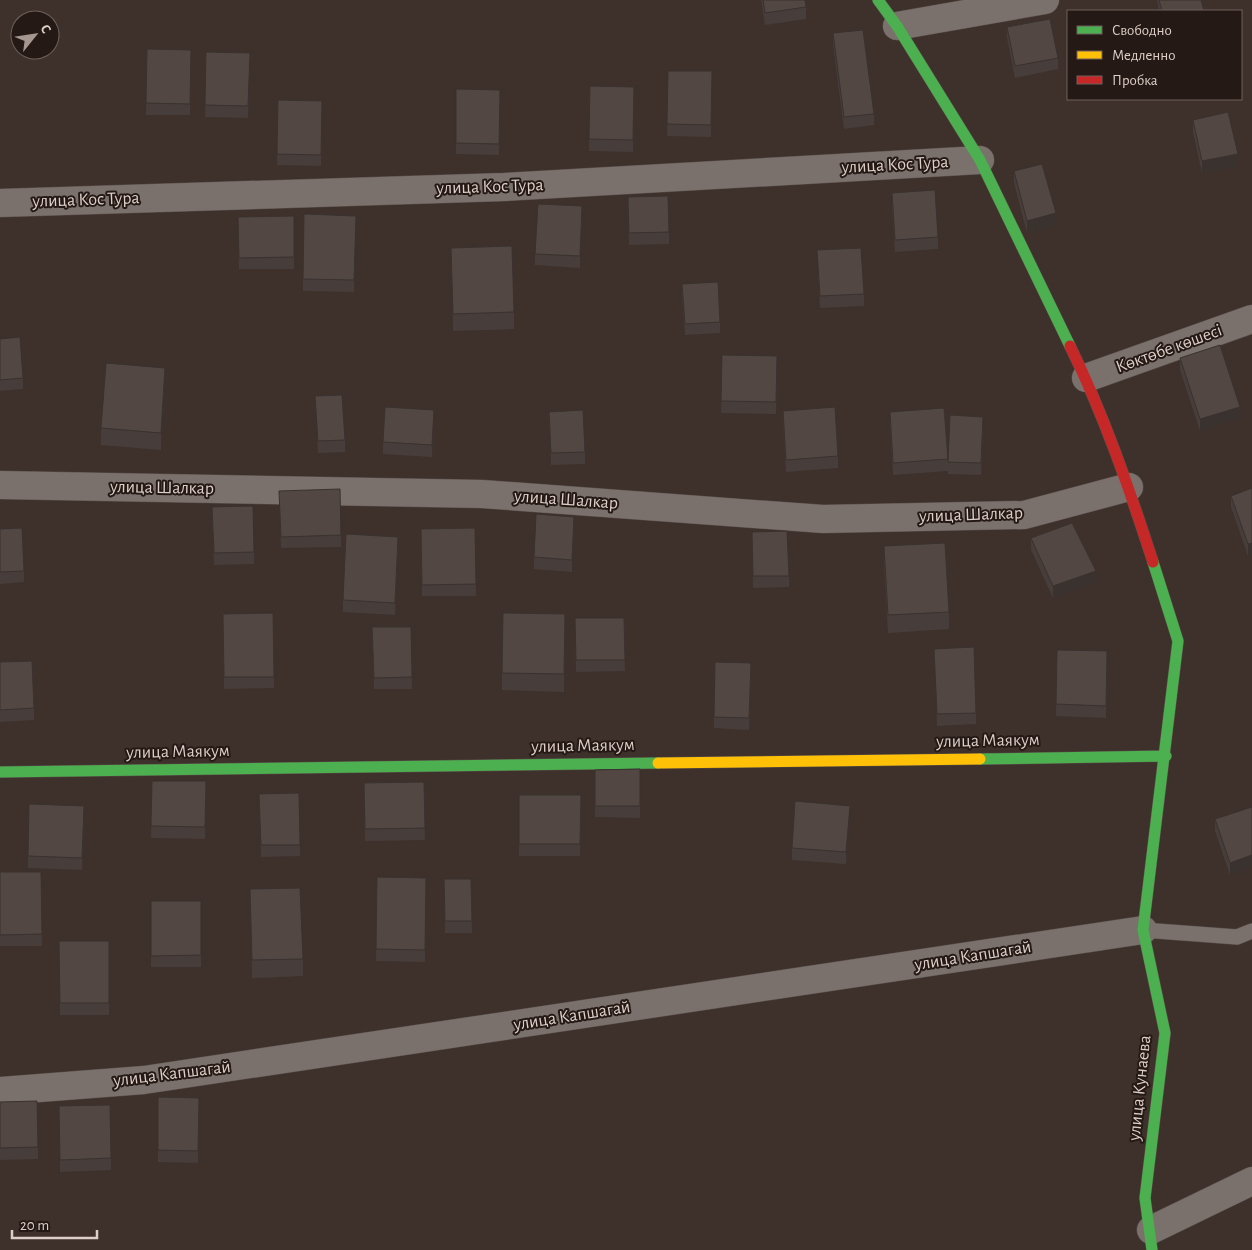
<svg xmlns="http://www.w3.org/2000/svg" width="1252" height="1250" font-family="'Alegreya Sans',sans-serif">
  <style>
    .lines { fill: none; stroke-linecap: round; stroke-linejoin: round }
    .lane-casing { stroke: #594e49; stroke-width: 16 }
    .street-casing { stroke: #594e49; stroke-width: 29 }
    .fast-casing { stroke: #594e49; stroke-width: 12 }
    .slow-casing { stroke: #594e49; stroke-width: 12 }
    .jam-casing { stroke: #594e49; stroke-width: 12 }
    .lane { stroke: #7a706c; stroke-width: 15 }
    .street { stroke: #7a706c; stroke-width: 28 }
    .fast { stroke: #4caf50; stroke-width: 11 }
    .slow { stroke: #ffc107; stroke-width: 11 }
    .jam { stroke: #c62828; stroke-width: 11 }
    .wall { fill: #473d3a }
    .shaded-wall { fill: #39322f }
    .building { fill: #524743; stroke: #39322f }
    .labels { text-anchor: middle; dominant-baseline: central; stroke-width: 4; stroke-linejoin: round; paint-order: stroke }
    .street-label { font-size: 18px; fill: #ddcec7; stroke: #241914 }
  </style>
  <rect width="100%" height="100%" fill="#3e312b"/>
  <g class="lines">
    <!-- lane casing -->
    <g class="lane-casing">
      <path id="lane" d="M 1143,930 L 1237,937 L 1252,931"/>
    </g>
    <!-- street casing -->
    <g class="street-casing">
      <path id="street" d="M 897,26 L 1045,0
        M 0,203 L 504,187 L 980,160
        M 1086,378 L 1252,319
        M 0,485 L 482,494 L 823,519 L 1024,515 L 1129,487
        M 0,1091 L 144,1080 L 1143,930
        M 1151,1230 L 1252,1181"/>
    </g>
    <!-- fast casing -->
    <g class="fast-casing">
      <path id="fast" d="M 878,0 L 897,26 L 980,160 L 1070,346
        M 980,759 L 1166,756
        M 0,772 L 658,763
        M 1152,1250 L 1145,1198 L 1165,1033 L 1143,930 L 1178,641 L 1153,562"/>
    </g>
    <!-- slow casing -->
    <g class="slow-casing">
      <path id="slow" d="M 658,763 L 980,759"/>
    </g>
    <!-- jam casing -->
    <g class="jam-casing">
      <path id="jam" d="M 1070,346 C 1104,415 1129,488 1153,562"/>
    </g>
    <!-- lane -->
    <use href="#lane" class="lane"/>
    <!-- street -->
    <use href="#street" class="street"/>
    <!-- fast -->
    <use href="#fast" class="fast"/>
    <!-- slow -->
    <use href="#slow" class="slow"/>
    <!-- jam -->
    <use href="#jam" class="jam"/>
  </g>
  <!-- wall -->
  <path class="wall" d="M 761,0 L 805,0 L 806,7 L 806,19 L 765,25 Z
    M 1157,0 L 1201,0 L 1204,11 L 1159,11 Z
    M 1007,27 L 1058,58 L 1058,69 L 1015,78 L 1007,38 Z
    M 833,33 L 874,114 L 874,125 L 844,129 L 833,45 Z
    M 147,49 L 191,50 L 190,115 L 146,115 Z
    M 206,52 L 250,53 L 248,118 L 205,117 Z
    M 668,71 L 712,71 L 711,137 L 667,136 Z
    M 590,86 L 634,87 L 633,152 L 589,151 Z
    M 456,89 L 500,90 L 499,155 L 456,154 Z
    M 278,100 L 322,101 L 321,166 L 277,165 Z
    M 1193,120 L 1238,166 L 1202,173 L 1193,132 Z
    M 1014,171 L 1056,225 L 1027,233 L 1014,183 Z
    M 892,193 L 938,237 L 938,249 L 895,252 L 892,205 Z
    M 628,197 L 669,232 L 669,244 L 629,245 Z
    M 294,216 L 294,269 L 239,269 L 238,217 Z
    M 356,216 L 354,292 L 303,291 L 303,279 Z
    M 582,218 L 580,268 L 535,265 L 535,254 Z
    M 451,248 L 514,312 L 514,329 L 453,331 Z
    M 817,250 L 864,294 L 864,306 L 820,308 Z
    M 682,284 L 720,322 L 720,333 L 685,335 L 682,296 Z
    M 0,339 L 23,378 L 23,389 L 0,391 Z
    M 722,355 L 777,356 L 776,414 L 721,413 Z
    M 1180,358 L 1240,418 L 1200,431 L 1180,370 Z
    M 165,385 L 161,450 L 101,445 L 101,428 Z
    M 315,396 L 345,440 L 345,452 L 318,453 Z
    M 783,411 L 838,456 L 838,468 L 786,472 L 783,423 Z
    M 549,412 L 585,452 L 585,464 L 551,465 Z
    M 890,412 L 948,459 L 948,471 L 893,475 L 890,424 Z
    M 434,421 L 432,457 L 383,454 L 383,442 Z
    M 983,428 L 981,475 L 948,474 L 948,462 Z
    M 1252,488 L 1248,556 L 1231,507 L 1231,496 Z
    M 279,503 L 341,535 L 341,547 L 281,548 Z
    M 212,507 L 254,552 L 254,564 L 214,565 Z
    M 475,528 L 476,596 L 422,596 L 421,529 Z
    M 574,528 L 572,572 L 534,569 L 534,557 Z
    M 0,529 L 24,571 L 24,582 L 0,584 Z
    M 752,532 L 789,576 L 789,587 L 753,588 Z
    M 1031,538 L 1096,582 L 1053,598 L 1031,550 Z
    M 884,546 L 949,612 L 949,629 L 888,633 L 884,563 Z
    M 398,549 L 395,615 L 343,612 L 343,600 Z
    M 273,613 L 274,688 L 224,689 L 223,614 Z
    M 575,618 L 624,618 L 625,671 L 576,672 Z
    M 372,627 L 411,627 L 412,689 L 374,689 Z
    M 565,632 L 564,692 L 502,690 L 502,673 Z
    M 934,649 L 976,713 L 976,724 L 937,726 Z
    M 1057,650 L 1107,651 L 1106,718 L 1056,716 Z
    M 0,662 L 34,708 L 34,720 L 0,722 Z
    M 751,675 L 749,730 L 714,728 L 714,717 Z
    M 640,769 L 640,818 L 595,817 L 595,770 Z
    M 152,781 L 206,781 L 205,839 L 151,838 Z
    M 424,782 L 425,840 L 365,841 L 364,783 Z
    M 259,794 L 300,845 L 300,856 L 261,857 Z
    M 519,795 L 581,795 L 580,856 L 519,856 Z
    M 1252,807 L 1230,875 L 1215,831 L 1215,819 Z
    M 84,817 L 82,870 L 28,868 L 28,856 Z
    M 850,817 L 846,864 L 792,860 L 792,848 Z
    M 0,872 L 41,872 L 42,946 L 0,946 Z
    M 377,877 L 426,878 L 425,962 L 376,961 Z
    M 444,879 L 471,879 L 472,933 L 445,933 Z
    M 250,889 L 303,959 L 303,976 L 252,978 Z
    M 151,901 L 201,901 L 201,967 L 151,967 Z
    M 59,941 L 109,941 L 109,1015 L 60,1015 Z
    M 158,1097 L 199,1098 L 198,1163 L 158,1162 Z
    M 0,1102 L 38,1147 L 38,1159 L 0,1160 Z
    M 59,1106 L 111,1158 L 111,1170 L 60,1172 Z"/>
  <!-- shaded-wall -->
  <path class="shaded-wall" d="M 1238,154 L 1238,166 L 1202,173 L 1202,161 Z
    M 582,206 L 582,218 L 580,268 L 580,256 Z
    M 1056,213 L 1056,225 L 1027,233 L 1027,221 Z
    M 165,368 L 165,385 L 161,450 L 161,433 Z
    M 1240,407 L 1240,418 L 1200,431 L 1200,419 Z
    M 434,410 L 434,421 L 432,457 L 432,445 Z
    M 574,517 L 574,528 L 572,572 L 572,560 Z
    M 398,537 L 398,549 L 395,615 L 395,603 Z
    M 1252,543 L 1252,555 L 1248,556 L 1248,544 Z
    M 1096,571 L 1096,582 L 1053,598 L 1053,586 Z
    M 850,806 L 850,817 L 846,864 L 846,852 Z
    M 1252,855 L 1252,867 L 1230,875 L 1230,863 Z"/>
  <!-- building -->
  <path class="building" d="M 763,0 L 805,0 L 806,7 L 765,13 Z
    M 1159,0 L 1201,0 L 1204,11 L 1162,11 Z
    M 1050,19 L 1058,58 L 1015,66 L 1007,27 Z
    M 863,30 L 874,114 L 844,117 L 833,33 Z
    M 147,49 L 191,50 L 190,104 L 146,103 Z
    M 206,52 L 250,53 L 248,106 L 205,105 Z
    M 668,71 L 712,71 L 711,125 L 667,124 Z
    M 590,86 L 634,87 L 633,140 L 589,139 Z
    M 456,89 L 500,90 L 499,144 L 456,143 Z
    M 278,100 L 322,101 L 321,155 L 277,154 Z
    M 1228,112 L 1238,154 L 1202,161 L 1193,120 Z
    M 1042,164 L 1056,213 L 1027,221 L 1014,171 Z
    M 935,190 L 938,237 L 895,240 L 892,193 Z
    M 668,196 L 669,232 L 629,233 L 628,197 Z
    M 538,204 L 582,206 L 580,256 L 535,254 Z
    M 304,214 L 356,216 L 354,280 L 303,279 Z
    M 294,216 L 294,257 L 239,258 L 238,217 Z
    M 512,246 L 514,312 L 453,314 L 451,248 Z
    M 861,248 L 864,294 L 820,296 L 817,250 Z
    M 718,282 L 720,322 L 685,324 L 682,284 Z
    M 20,337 L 23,378 L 0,380 L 0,339 Z
    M 1220,345 L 1240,407 L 1200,419 L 1180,358 Z
    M 722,355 L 777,356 L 776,402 L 721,401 Z
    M 106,363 L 165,368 L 161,433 L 101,428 Z
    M 342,395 L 345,440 L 318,441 L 315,396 Z
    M 385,407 L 434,410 L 432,445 L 383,442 Z
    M 835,407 L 838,456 L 786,460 L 783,411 Z
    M 944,408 L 948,459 L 893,463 L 890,412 Z
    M 583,410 L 585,452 L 551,453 L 549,412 Z
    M 950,415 L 983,417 L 981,463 L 948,462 Z
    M 1252,488 L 1252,543 L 1248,544 L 1231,496 Z
    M 340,489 L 341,535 L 281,537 L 279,491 Z
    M 253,506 L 254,552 L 214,553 L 212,507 Z
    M 536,514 L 574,517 L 572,560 L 534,557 Z
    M 1072,523 L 1096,571 L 1053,586 L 1031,538 Z
    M 22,528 L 24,571 L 0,572 L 0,529 Z
    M 475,528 L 476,584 L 422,585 L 421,529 Z
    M 787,531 L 789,576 L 753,576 L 752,532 Z
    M 346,534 L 398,537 L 395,603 L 343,600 Z
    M 945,543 L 949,612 L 888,615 L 884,546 Z
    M 273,613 L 274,677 L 224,677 L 223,614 Z
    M 503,613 L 565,614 L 564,674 L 502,673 Z
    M 575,618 L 624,618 L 625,660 L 576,660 Z
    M 372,627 L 411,627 L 412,677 L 374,678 Z
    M 974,647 L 976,713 L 937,714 L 934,649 Z
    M 1057,650 L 1107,651 L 1106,706 L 1056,704 Z
    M 32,661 L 34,708 L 0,710 L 0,662 Z
    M 715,662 L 751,663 L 749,718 L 714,717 Z
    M 640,769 L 640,806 L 595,806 L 595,770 Z
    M 152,781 L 206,781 L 205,827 L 151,826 Z
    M 424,782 L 425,828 L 365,829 L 364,783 Z
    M 299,793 L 300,845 L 261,845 L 259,794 Z
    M 519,795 L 581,795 L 580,844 L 519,844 Z
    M 795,801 L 850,806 L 846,852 L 792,848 Z
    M 29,804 L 84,806 L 82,858 L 28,856 Z
    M 1252,807 L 1252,855 L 1230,863 L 1215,819 Z
    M 0,872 L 41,872 L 42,934 L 0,935 Z
    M 377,877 L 426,878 L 425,950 L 376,949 Z
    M 444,879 L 471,879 L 472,921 L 445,921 Z
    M 300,888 L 303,959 L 252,960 L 250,889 Z
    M 151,901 L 201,901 L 201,955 L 151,956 Z
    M 59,941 L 109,941 L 109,1003 L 60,1003 Z
    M 158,1097 L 199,1098 L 198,1151 L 158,1150 Z
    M 37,1101 L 38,1147 L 0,1148 L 0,1102 Z
    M 110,1105 L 111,1158 L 60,1160 L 59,1106 Z"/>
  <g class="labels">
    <!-- street labels -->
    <g class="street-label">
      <text transform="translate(895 165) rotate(-3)">улица Кос Тура</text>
      <text transform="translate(490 187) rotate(-2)">улица Кос Тура</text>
      <text transform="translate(86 200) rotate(-2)">улица Кос Тура</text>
      <text transform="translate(1169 349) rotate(-20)">Көктөбе көшесі</text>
      <text transform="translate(162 488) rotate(1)">улица Шалкар</text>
      <text transform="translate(566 500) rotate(4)">улица Шалкар</text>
      <text transform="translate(971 515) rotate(-2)">улица Шалкар</text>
      <text transform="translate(988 741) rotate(-1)">улица Маякум</text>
      <text transform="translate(583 746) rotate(-1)">улица Маякум</text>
      <text transform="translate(178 752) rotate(-1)">улица Маякум</text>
      <text transform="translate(973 956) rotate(-9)">улица Капшагай</text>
      <text transform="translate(572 1016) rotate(-9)">улица Капшагай</text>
      <text transform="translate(172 1074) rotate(-7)">улица Капшагай</text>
      <text transform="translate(1140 1088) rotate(-84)">улица Кунаева</text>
    </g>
  </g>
  <!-- legend -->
  <rect x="1067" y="10" width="175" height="90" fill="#241914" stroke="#6e615c"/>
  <rect x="1077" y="26" width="25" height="8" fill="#4caf50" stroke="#6e615c"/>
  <text x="1112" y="35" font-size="15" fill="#ddcec7">Свободно</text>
  <rect x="1077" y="51" width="25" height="8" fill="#ffc107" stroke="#6e615c"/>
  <text x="1112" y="60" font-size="15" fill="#ddcec7">Медленно</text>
  <rect x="1077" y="76" width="25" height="8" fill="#c62828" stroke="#6e615c"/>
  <text x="1112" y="85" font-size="15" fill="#ddcec7">Пробка</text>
  <!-- north arrow -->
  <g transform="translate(35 35) rotate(60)"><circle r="24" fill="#241914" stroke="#6e615c"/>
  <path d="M0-4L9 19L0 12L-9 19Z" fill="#a59790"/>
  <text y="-8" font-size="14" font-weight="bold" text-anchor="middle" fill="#ddcec7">С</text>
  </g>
  <!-- scale -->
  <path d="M12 1230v8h85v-8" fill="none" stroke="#ddcec7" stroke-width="2.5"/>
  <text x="20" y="1230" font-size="15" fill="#ddcec7" stroke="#241914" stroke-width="4" paint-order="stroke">20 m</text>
</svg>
